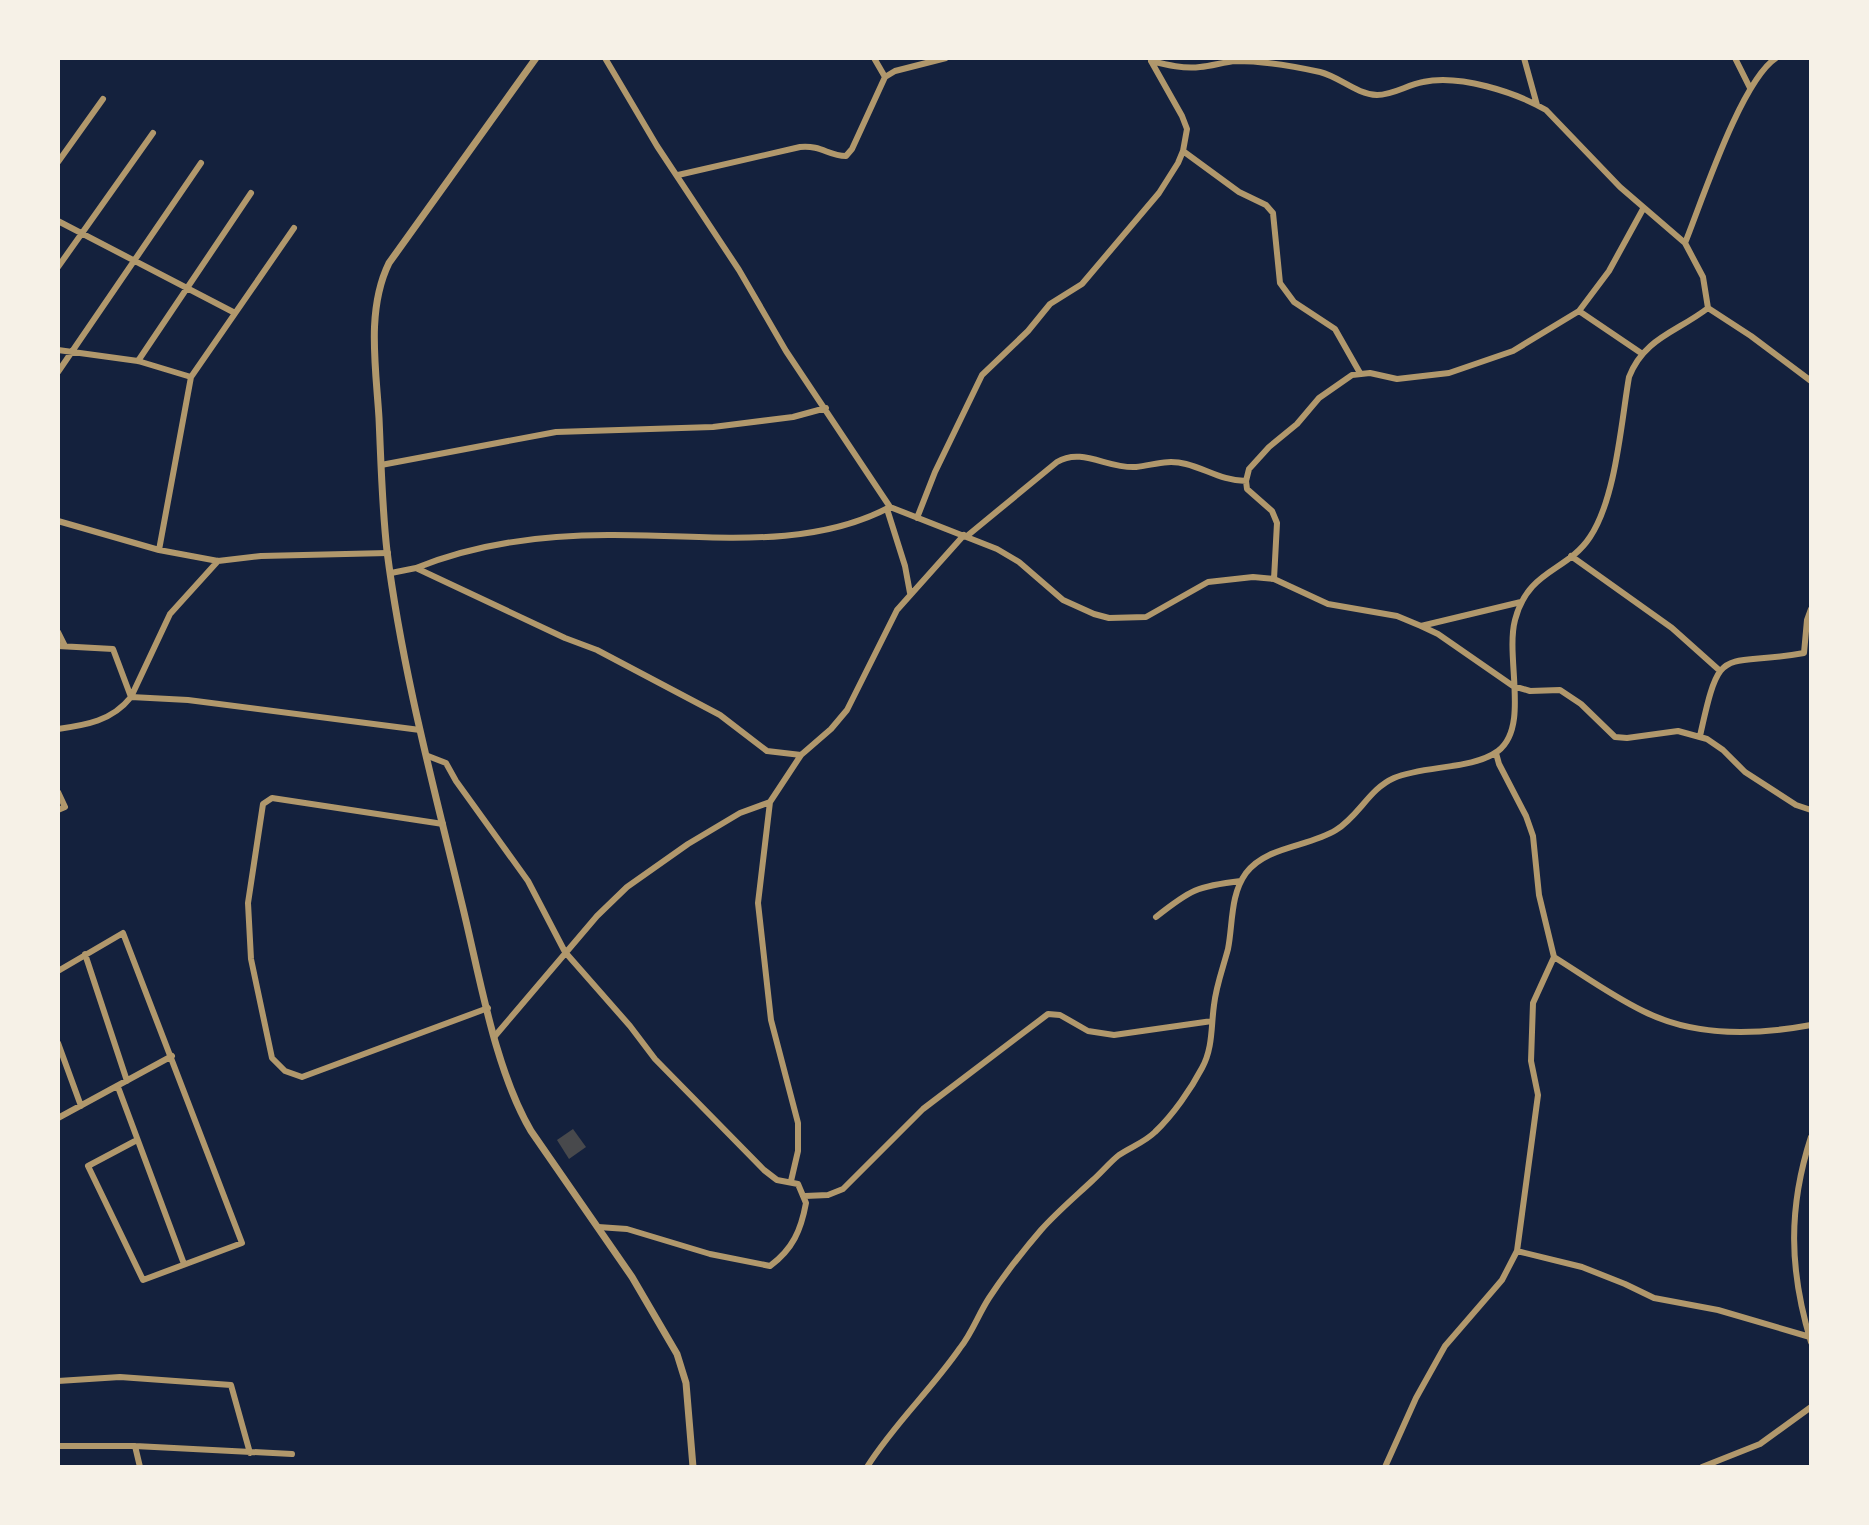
<svg xmlns="http://www.w3.org/2000/svg" width="1869" height="1525" font-family="Mulish,sans-serif">
  <style>
    .building { fill: #48494c }
    .lines { fill: none; stroke-linecap: round; stroke-linejoin: round }
    .minor { stroke: #b1986c; stroke-width: 6 }
    .tertiary { stroke: #b1986c; stroke-width: 7 }
  </style>
  <rect width="100%" height="100%" fill="#14213d"/>
  <!-- building -->
  <path class="building" d="M 573,1129 L 586,1147 L 569,1159 L 557,1140 Z"/>
  <g class="lines">
    <!-- minor -->
    <path class="minor" d="M 605,58 L 657,146 L 739,270 L 786,351 L 890,507 L 997,549 L 1019,562 L 1063,600 L 1094,614 L 1109,618 L 1146,617 L 1208,582 L 1253,577 L 1274,579 L 1277,523 L 1272,511 L 1247,489 L 1246,481 L 1249,469 L 1269,447 L 1297,424 L 1319,398 L 1352,375 L 1370,373 L 1397,379 L 1449,373 L 1513,351 L 1579,311 L 1609,271 L 1643,209
      M 874,58 L 885,77
      M 1524,58 L 1537,105
      M 1735,58 L 1750,88
      M 1151,61 C 1167,65 1184,69 1200,67 C 1212,66 1224,62 1236,61 C 1264,61 1293,66 1320,72 C 1340,77 1356,94 1377,95 C 1393,95 1407,85 1423,82 C 1459,74 1515,92 1546,110 L 1620,187 L 1685,243 L 1703,277 L 1708,308 L 1751,336 L 1811,381
      M 1183,151 L 1239,192 L 1266,205 L 1273,213 L 1280,283 L 1294,302 L 1335,329 L 1360,373
      M 58,162 L 103,99
      M 678,175 L 800,147 C 822,145 828,156 846,156 L 852,149 L 885,77 L 895,71 L 946,58
      M 58,221 L 235,313
      M 1685,243 C 1702,201 1741,81 1776,58
      M 58,267 L 153,133
      M 1579,311 L 1641,353
      M 58,350 L 138,361 L 191,377
      M 138,361 L 251,193
      M 58,372 L 201,163
      M 381,465 L 556,432 L 713,427 L 793,417 L 826,408
      M 887,509 L 905,566 L 910,593
      M 917,518 L 935,472 L 982,375 L 1028,331 L 1050,304 L 1082,284 L 1159,193 L 1178,163 L 1183,151 L 1187,129 L 1182,116 L 1151,61
      M 58,521 L 159,550 L 218,561 L 261,556 L 388,553
      M 967,536 L 1057,462 C 1082,447 1108,469 1136,467 C 1154,465 1167,459 1186,464 C 1206,469 1223,481 1246,481
      M 159,550 L 191,377 L 294,228
      M 1571,556 L 1672,628 L 1719,670
      M 391,573 L 416,568
      M 1274,579 L 1328,604 L 1397,616 L 1421,626 L 1438,634 L 1513,686 L 1530,691 L 1560,690 L 1581,704 L 1615,737 L 1627,738 L 1678,731 L 1707,739 L 1723,750 L 1745,772 L 1796,805 L 1811,810
      M 1421,626 L 1521,602
      M 58,632 L 65,646
      M 58,646 L 113,649 L 131,697 L 188,700 L 420,730
      M 58,729 C 86,725 112,721 131,697 L 170,614 L 218,561
      M 1700,736 C 1721,640 1720,668 1804,653 L 1807,620 L 1811,609
      M 1496,753 L 1499,764 L 1526,816 L 1533,836 L 1539,895 L 1554,957 C 1583,975 1612,996 1643,1011 C 1694,1037 1757,1035 1811,1025
      M 801,755 L 767,751 L 720,715 L 597,650 L 565,638 L 416,568 C 475,544 544,535 608,535 C 701,534 805,552 890,507
      M 428,756 L 446,763 L 456,781 L 528,881 L 565,952 L 630,1026 L 655,1059 L 764,1170 L 777,1180 L 798,1184 L 806,1203 C 801,1230 793,1249 770,1266 L 710,1254 L 627,1229 L 598,1227
      M 58,792 L 65,807 L 58,810
      M 770,802 L 758,903 L 771,1020 L 798,1123 L 798,1151 L 791,1181
      M 443,824 L 272,798 L 263,804 L 248,903 L 251,959 L 272,1058 L 285,1071 L 302,1077 L 488,1008
      M 1156,917 C 1190,890 1197,886 1241,881
      M 85,954 L 127,1081
      M 58,971 L 123,933 L 242,1243 L 143,1280 L 88,1166 L 137,1140
      M 495,1036 L 597,916 L 627,887 L 688,844 L 740,813 L 770,802 L 801,755 L 831,729 L 847,710 L 897,610 L 964,535
      M 58,1043 L 81,1106
      M 118,1087 L 184,1264
      M 58,1118 L 172,1056
      M 1811,1137 C 1788,1208 1789,1270 1811,1342
      M 805,1196 L 828,1195 L 843,1189 L 923,1109 L 1048,1014 L 1060,1015 L 1088,1031 L 1114,1035 L 1212,1021
      M 1517,1251 L 1538,1095 L 1531,1061 L 1533,1003 L 1554,957
      M 58,1381 L 120,1377 L 231,1385 L 250,1453
      M 58,1446 L 135,1446 L 292,1454
      M 135,1446 L 140,1467
      M 867,1467 C 894,1424 931,1390 960,1348 C 972,1333 978,1315 989,1298 C 1004,1275 1023,1251 1041,1230 C 1057,1212 1076,1196 1093,1180 C 1102,1172 1110,1162 1119,1155 C 1131,1147 1145,1142 1155,1132 C 1173,1115 1191,1089 1202,1068 C 1213,1048 1211,1026 1214,1005 C 1216,986 1223,968 1228,949 C 1233,924 1230,895 1246,873 C 1266,846 1309,847 1336,830 C 1359,816 1369,789 1394,778 C 1424,765 1472,770 1498,751 C 1530,727 1505,658 1515,620 C 1528,569 1567,572 1590,537 C 1616,498 1621,423 1629,377 C 1644,338 1677,332 1708,308
      M 1385,1467 L 1416,1398 L 1445,1346 L 1502,1280 L 1517,1251 L 1582,1267 L 1625,1284 L 1654,1298 L 1718,1310 L 1810,1337
      M 1702,1467 L 1760,1444 L 1811,1407"/>
    <!-- tertiary -->
    <path class="tertiary" d="M 536,58 L 389,263 C 366,310 376,368 379,418 C 381,462 382,507 387,551 C 402,669 433,784 461,900 C 479,972 494,1068 531,1131 L 632,1277 L 677,1354 L 686,1383 L 693,1467"/>
  </g>
  <!-- border -->
  <rect width="1869" height="1525" fill="none" stroke="#f6f1e7" stroke-width="120"/>
</svg>
